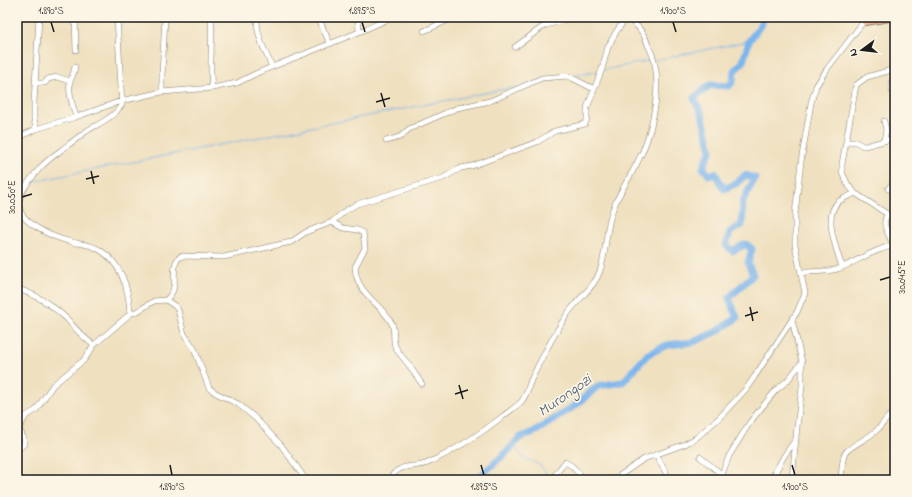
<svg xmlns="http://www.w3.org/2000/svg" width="912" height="497" font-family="'Indie Flower',sans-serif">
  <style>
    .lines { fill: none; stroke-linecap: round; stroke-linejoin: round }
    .stream { stroke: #7cb5ed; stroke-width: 1 }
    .river { stroke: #7cb5ed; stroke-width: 7 }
    .minor-casing { stroke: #867e6e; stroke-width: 6 }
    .major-casing { stroke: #867e6e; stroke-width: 8 }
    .minor { stroke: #fff; stroke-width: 5 }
    .major { stroke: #fcba8d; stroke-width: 6 }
    .ticks { fill: none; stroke: #1c1c1c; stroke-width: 1.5 }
    .labels { text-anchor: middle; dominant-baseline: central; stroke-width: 3.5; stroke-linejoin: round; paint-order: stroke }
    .water-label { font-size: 15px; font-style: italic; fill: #425970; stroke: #fcf5e5 }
    .neatline { fill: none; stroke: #1c1c1c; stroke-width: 1.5 }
    .ticks-label { font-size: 10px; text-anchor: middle; fill: #1c1c1c }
  </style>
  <rect width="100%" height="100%" fill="#fcf5e5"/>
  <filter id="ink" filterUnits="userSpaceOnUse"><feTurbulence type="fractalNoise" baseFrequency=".025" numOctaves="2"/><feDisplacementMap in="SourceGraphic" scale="8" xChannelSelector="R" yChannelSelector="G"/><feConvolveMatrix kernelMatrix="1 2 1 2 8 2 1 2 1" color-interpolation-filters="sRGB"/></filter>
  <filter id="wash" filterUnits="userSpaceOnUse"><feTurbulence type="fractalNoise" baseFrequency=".012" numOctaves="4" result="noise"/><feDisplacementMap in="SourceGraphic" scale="16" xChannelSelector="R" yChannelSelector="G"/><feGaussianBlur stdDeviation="0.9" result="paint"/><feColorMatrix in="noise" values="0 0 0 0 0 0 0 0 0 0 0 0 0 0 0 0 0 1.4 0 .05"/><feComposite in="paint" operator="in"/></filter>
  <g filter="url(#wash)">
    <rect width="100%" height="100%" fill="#efe0bf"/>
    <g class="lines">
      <!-- stream -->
      <path class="stream" d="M 655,60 L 749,41
        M 604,70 L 652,60
        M 573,76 L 599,71
        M 536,83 L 556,79
        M 31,182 L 515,87
        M 17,185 L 24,184
        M 514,444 L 522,457 L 540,465 L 549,478"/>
      <!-- river -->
      <path class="river" d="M 479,480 L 478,478 L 508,451 L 519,438 L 536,431 L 576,405 L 598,386 L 623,382 L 648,354 L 667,345 L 693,342 L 716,332 L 737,318 L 729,298 L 753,275 L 748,263 L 752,249 L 746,244 L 732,251 L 726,245 L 730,232 L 742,225 L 743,201 L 755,178 L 745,175 L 737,183 L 724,189 L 715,173 L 709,175 L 703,168 L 706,160 L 711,150 L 702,114 L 694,98 L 710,85 L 729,86 L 733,81 L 734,71 L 743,62 L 749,41 L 762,23 L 763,17"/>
    </g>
  </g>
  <g filter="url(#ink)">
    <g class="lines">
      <!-- minor casing -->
      <g class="minor-casing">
        <path id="minor" d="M 75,17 L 76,50
          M 117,17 L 122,105 C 119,107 118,110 116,112 C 108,120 97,125 88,130 C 81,135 75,140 68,145 C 59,152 48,159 40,168 C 32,178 21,189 19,202 C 16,222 53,237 68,241 C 78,244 91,244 100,250 C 122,264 129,289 130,314
          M 211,17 C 213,40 209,64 212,88
          M 257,17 C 256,36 265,50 272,67
          M 318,17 L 330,44
          M 358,17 L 359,32
          M 424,31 L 455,17
          M 515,47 L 544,26 L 572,17
          M 75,67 C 74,73 72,77 70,82 C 68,94 73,106 76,117
          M 895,69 L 867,77 L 856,85 L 842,164 L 842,172 L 848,185 L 855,193 L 895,219
          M 36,83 L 45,83 L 48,79 L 57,77 L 70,81
          M 892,91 L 892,82 L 895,80
          M 162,92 L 162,76 L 165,17
          M 884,121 L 886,130 L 884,140
          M 36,129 L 34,119 L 34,102 L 39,17
          M 17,138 L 36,129 L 76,117 L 121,101 L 162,92 L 212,88 L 237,83 L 257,73 L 359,32 L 393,17
          M 386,141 L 400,137 L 409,129 L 457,108 L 490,101 L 542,78 L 568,76 L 594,89
          M 846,142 L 856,142 L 863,146 L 865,146 L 895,138
          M 888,189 L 895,181
          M 887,215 C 881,225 888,232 892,242 C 893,248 893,255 895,262
          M 332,222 L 343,228 L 358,230 L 363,233 L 365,248 L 355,267 C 356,293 379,302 391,322 C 396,330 392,338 395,346 C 397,351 401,355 404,359 C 411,367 416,376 422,384
          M 843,267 L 841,264 C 836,247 823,216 838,202 C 843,198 850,196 855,193
          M 801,273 C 813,270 826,273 838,269 C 856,262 872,250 892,246
          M 17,289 C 37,294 52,305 67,319 C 76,329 83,338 94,345
          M 166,300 L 175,306 L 178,310 L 184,334 L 194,348 L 209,388 L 216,393 L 238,404 L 254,417 L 281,445 L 306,480
          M 792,320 L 802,362 L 802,387 L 797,427 L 792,480
          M 17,419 L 26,416 L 36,410 L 53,385 L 84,360 L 94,345 L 130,314 L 138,311 L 154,301 L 166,300 C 169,297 172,294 173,290 C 177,279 170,264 181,256 L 224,257 L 291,242 L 306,232 L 332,222 L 345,211 L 357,204 L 443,178 L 461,168 L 472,166 L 537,142 L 555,131 L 585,124 L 587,119 L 587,108 L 602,69 L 608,47 L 616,32 L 626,18
          M 17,450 L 24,444 L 24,439 L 19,428 L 26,416
          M 656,454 L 666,473
          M 700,457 L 729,480
          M 722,474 L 729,456 L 750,422 L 776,390 L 787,381 L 802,362
          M 389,480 C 399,462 412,469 428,463 C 454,451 480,434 502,417 C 508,412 516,407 521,402 C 527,396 528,387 531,380 C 540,361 550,342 561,324 C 565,318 568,312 573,307 C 582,295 595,286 600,271 C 607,251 605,229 613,209 C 619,192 630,178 638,161 C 651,137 661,92 655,65 C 654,58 651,51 648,45 C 644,32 634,19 620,17
          M 551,480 L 565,462 L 572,466 L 585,480
          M 613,480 L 644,459 L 685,444 L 696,438 L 719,418 L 746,389 L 755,376 L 797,312 L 805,293 L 795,245 L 795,214 L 801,162 L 811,103 L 816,86 L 827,69 L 864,21
          M 771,480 L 784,456 L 796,439
          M 840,480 C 843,472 841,458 846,452 C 852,445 869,438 877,430 C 884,423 886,417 895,412"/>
      </g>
      <!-- major casing -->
      <g class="major-casing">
        <path id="major" d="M 863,17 L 864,21 L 866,22 L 895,17"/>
      </g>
      <!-- minor -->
      <use href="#minor" class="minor"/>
      <!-- major -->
      <use href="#major" class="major"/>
    </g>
  </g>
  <!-- ticks -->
  <path class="ticks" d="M 51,22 L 54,32M 362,22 L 365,32M 673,22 L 676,32M 381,93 L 385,107M 376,102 L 390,98M 91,171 L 94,184M 86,179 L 99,176M 22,197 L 32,194M 880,280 L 890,277M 750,307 L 753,321M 745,316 L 758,312M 459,385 L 463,399M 455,394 L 468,390M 170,465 L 172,475M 481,465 L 484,475M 792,465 L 795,475"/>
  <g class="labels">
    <!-- water labels -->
    <g class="water-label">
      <text transform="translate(565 396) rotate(-35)">Murongozi</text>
    </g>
  </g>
  <!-- margin -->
  <rect width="912" height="497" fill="none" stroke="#fcf5e5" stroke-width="44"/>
  <!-- north arrow -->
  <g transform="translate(862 50) rotate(255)" stroke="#fcf5e5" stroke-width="3" paint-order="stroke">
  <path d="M0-3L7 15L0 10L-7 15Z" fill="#1c1c1c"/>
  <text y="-6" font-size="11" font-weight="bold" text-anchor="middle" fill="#1c1c1c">N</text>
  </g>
  <rect x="22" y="22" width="868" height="453" class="neatline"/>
  <g class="ticks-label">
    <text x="51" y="14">1.890°S</text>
    <text x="362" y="14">1.895°S</text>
    <text x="673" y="14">1.900°S</text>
    <text transform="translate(11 197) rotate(-90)" y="4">30.050°E</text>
    <text transform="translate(901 277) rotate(-90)" y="4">30.045°E</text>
    <text x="172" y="490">1.890°S</text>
    <text x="484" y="490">1.895°S</text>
    <text x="795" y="490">1.900°S</text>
  </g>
</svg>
